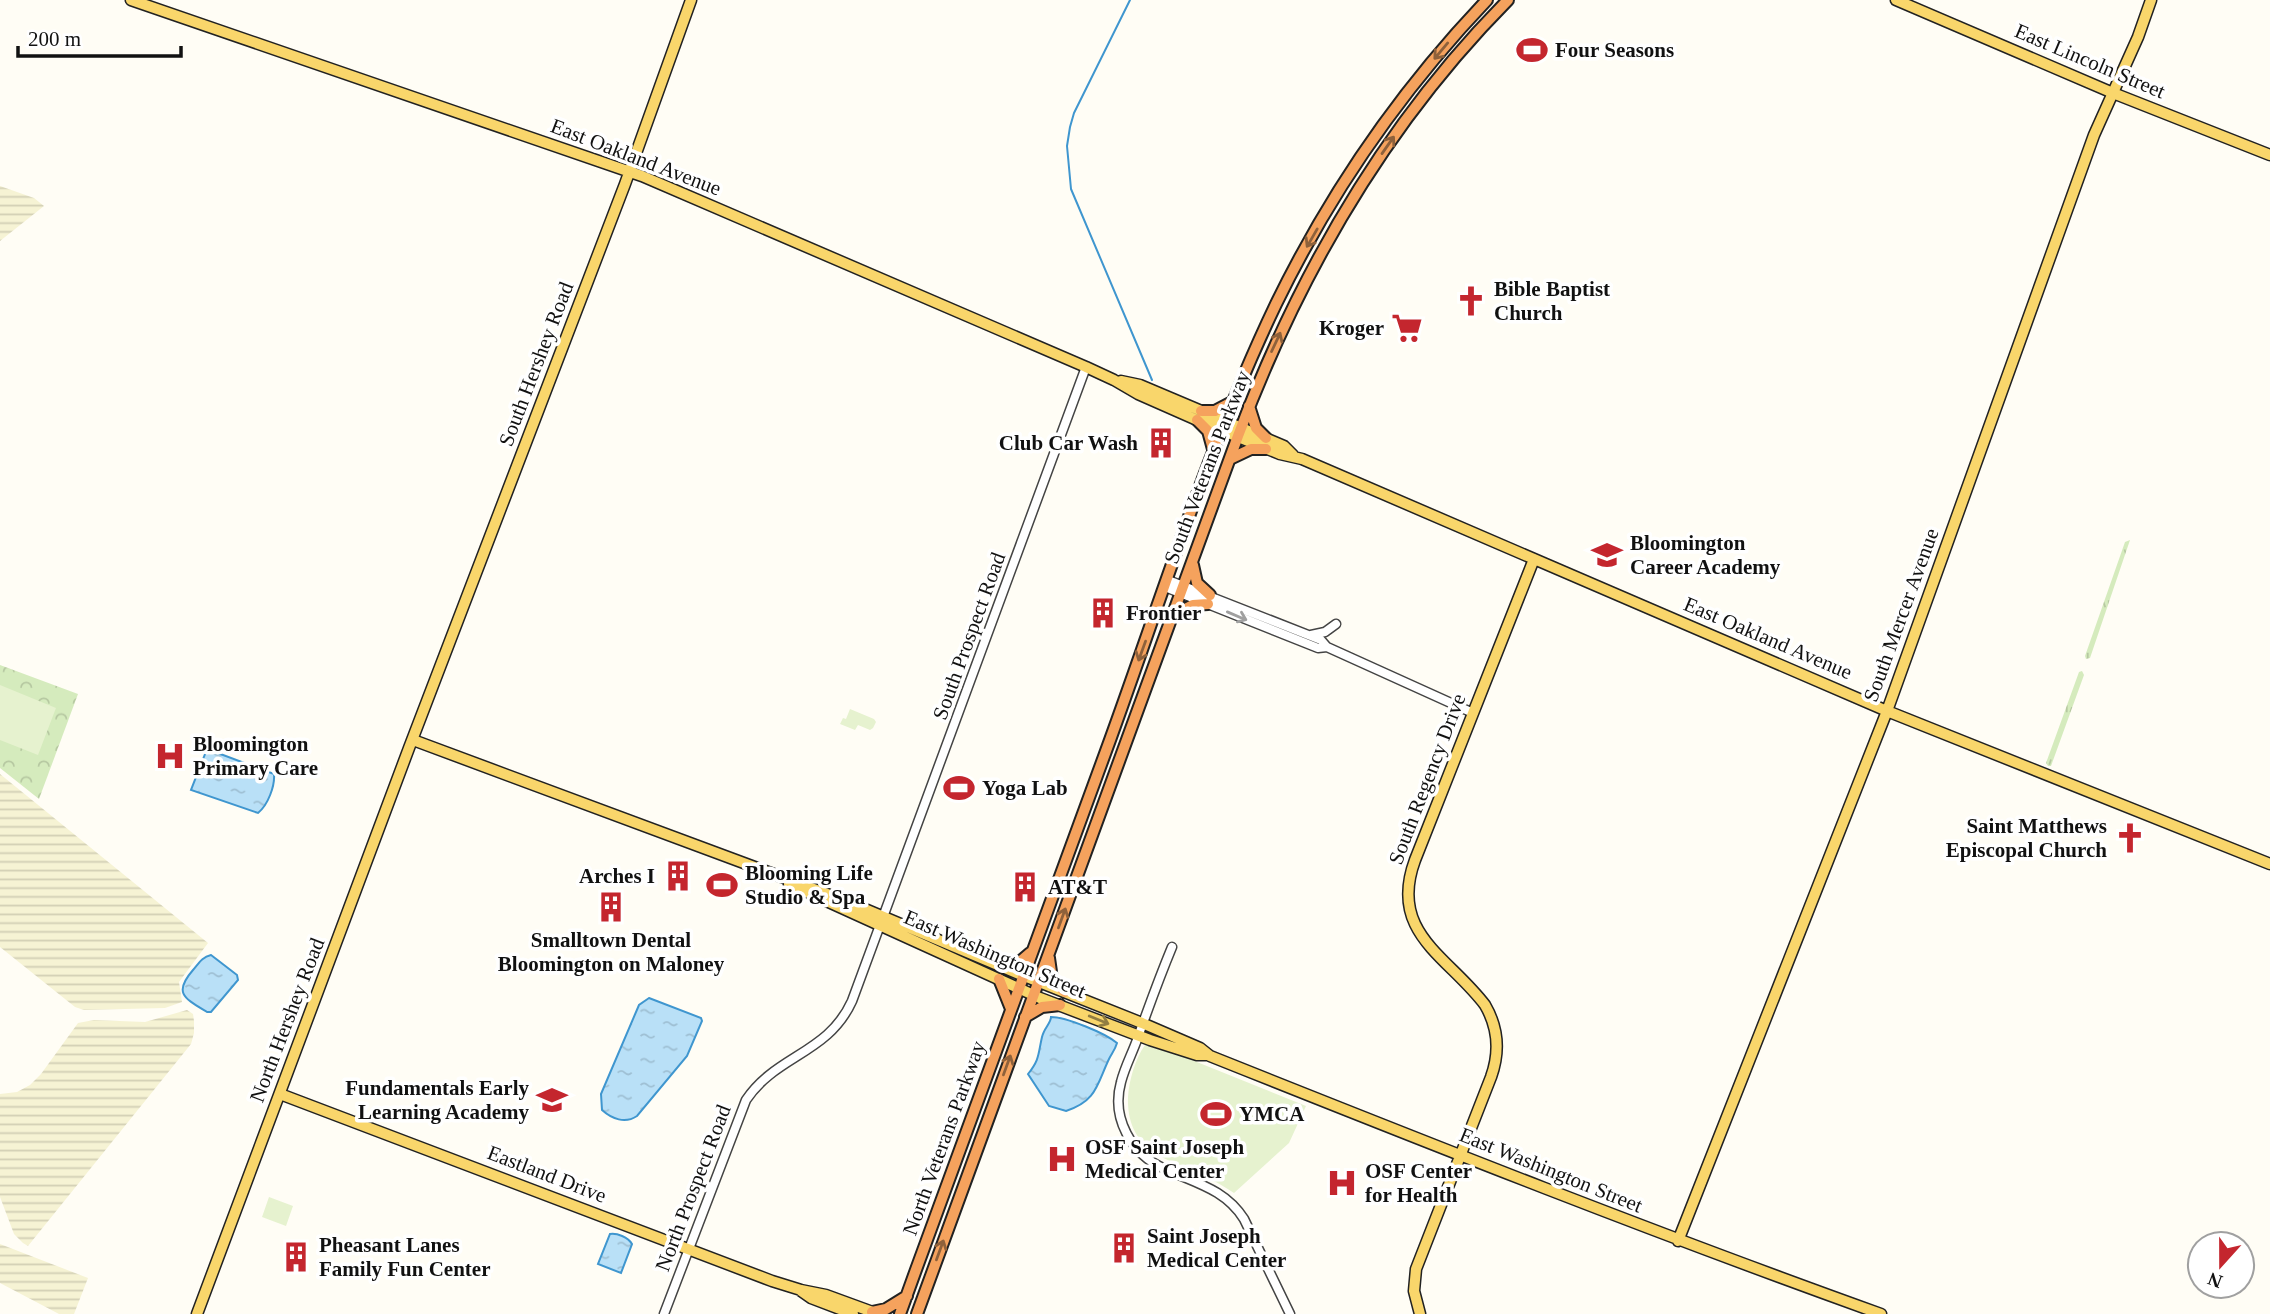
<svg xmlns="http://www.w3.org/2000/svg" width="2270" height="1314" font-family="Georgia,serif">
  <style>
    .farmland { fill: url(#farmland-rules) }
    .grass { fill: url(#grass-tufts) }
    .park { fill: url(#park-crowns) }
    .pitch { fill: #e6f2cf }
    .water { fill: url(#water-ripples); stroke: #3f96cf; stroke-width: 2 }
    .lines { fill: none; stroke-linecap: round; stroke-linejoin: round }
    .stream { stroke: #3f96cf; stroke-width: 2 }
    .minor-casing { stroke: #444; stroke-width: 11 }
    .major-casing { stroke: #222; stroke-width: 13 }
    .highway-casing { stroke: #222; stroke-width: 14 }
    .minor { stroke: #fff; stroke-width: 8 }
    .major { stroke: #f9d66b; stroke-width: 10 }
    .highway { stroke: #f5a25d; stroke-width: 10 }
    .oneway { stroke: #8e613b }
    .oneway2 { stroke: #a0a0a0 }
    .oneway3 { stroke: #917d42 }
    .labels { text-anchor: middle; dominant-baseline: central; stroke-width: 7; stroke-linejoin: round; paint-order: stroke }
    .poi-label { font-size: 21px; font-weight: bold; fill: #111; stroke: #fff; text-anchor: start }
    .street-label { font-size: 21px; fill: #111; stroke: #fff }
  </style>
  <defs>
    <pattern id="farmland-rules" width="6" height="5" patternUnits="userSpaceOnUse" patternTransform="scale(1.75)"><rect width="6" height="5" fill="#f6f3d4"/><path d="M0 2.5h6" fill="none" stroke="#d2cfb5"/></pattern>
    <pattern id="grass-tufts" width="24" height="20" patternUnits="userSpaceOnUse" patternTransform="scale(1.75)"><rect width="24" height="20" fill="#d5ebbd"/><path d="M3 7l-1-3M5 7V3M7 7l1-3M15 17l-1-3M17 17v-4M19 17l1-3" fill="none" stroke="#b6c8a1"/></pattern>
    <pattern id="park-crowns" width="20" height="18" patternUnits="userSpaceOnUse" patternTransform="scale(1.75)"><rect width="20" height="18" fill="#d5ebbd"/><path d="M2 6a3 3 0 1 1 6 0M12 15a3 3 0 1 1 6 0" fill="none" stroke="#b6c8a1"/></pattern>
    <pattern id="water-ripples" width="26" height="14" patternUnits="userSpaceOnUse" patternTransform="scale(1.75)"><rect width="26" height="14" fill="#b9e0f7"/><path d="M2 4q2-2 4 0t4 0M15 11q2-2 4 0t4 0" fill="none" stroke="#9ebfd3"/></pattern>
  </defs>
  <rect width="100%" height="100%" fill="#fffdf5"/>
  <!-- farmland -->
  <path class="farmland" d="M 0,186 L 34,198 L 44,206 L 0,241 Z
    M 0,774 L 208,943 L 179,982 L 182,1002 L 165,1008 L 84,1010 L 75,1007 L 0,947 Z
    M 187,1010 L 193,1014 L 194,1021 L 194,1033 L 191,1044 L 28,1246 L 23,1243 L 14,1234 L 0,1197 L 0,1094 L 17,1092 L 30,1085 L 41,1074 L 78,1023 L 94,1020 L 145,1022 Z
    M 0,1244 L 88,1278 L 74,1314 L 59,1314 L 0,1283 Z"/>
  <!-- grass -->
  <path class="grass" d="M 2130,540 L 2090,658 L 2086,659 L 2085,656 L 2125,542 Z
    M 2082,671 L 2084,675 L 2051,766 L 2048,766 L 2046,763 L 2079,672 Z"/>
  <!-- park -->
  <path class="park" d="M 0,665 L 78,694 L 39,799 L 0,768 Z"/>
  <!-- pitch -->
  <path class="pitch" d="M 0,685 L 56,708 L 38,755 L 0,740 Z
    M 850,709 L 874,719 L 876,722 L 873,728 L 870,730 L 858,725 L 855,730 L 840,724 L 843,718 L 846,719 Z
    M 1145,1045 L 1187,1058 L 1306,1106 L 1289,1143 L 1234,1193 C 1226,1188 1219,1183 1210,1179 C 1171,1160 1126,1153 1128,1097 C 1129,1081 1135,1059 1145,1045 Z
    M 269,1197 L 293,1206 L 286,1226 L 262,1217 Z"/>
  <!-- water -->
  <path class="water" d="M 207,749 L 274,774 C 275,786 268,805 258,813 L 191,790 Z
    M 211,955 L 237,975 L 238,980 L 211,1012 L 207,1012 C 184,998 173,993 193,970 C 199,963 202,957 211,955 Z
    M 649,998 L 701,1018 L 702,1021 L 687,1056 L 637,1116 C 625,1124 612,1119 602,1110 L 601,1094 L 639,1005 Z
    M 1051,1017 C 1066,1017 1105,1033 1117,1043 C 1115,1050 1112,1053 1109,1059 C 1097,1084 1097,1101 1066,1111 L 1049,1106 L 1028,1074 C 1040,1059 1038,1054 1042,1037 C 1044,1028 1051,1023 1051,1017 Z
    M 610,1234 C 617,1233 628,1237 632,1244 L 621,1273 L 598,1264 Z"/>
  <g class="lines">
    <!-- stream -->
    <path class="stream" d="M 1130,0 L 1074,113 L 1070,127 L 1067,146 L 1071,189 L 1152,380"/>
    <!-- minor casing -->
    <g class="minor-casing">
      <path id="minor" d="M 1168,580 L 1321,640 L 1327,647 L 1473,713
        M 1165,587 L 1318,648 L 1327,647
        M 1311,635 L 1325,632 L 1336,624
        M 1172,947 C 1160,976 1149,1006 1138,1037 C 1133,1052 1125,1066 1121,1082 C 1111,1118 1131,1154 1165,1169 C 1195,1183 1225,1189 1244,1219 L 1290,1314
        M 664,1314 L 746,1100 C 776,1055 828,1054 852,1001 L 1086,367"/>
    </g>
    <!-- major casing -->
    <g class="major-casing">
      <path id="major" d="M 131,0 L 642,176 L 1086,367 L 1114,380 L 1138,394 L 1197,420 L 1280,454 L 1302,459 L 1887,711 L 2270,864
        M 1896,0 L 2113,93 L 2270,155
        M 1121,381 L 1140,385 L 1284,446 L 1293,455
        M 413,740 L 846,901 L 1024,976 L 1142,1023 L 1200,1048 L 1210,1056 C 1433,1145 1655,1233 1881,1314
        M 789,884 L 1040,998 L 1150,1040 L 1197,1055 L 1209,1055
        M 280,1094 L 772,1281 L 801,1290 L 826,1295 L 878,1314
        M 1678,1241 L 1887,711 L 2094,135 L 2138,37 L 2151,0
        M 801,1291 L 811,1298 L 853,1314
        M 197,1314 L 409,748 L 625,184 L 691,0
        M 1420,1314 L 1414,1291 L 1416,1269 L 1491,1077 C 1500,1052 1499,1029 1485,1005 C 1448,956 1388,933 1415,860 L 1534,559"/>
    </g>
    <!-- highway casing -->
    <g class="highway-casing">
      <path id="highway" d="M 1249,406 L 1256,428 L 1266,438
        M 1201,411 L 1215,411 L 1234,401
        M 1197,420 L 1208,431 L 1214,453
        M 1230,459 L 1251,449 L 1266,449
        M 1193,565 L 1197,583 L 1210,595
        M 1172,616 L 1193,605 L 1208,604
        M 1049,958 L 1052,979 L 1065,992
        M 1000,966 L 1016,965 L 1030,953
        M 999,979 L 1011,1009
        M 1025,1017 L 1042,1007 L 1060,1005
        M 872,1312 L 886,1309 L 907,1296
        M 900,1314 C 969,1122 1041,931 1110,740 C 1163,594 1209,444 1276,304 C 1330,193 1402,89 1487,0
        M 917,1314 L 1238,436 C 1298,276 1386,123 1508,0"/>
    </g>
    <!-- minor -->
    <use href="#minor" class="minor"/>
    <!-- major -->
    <use href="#major" class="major"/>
    <!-- highway -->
    <use href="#highway" class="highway"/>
  </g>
  <!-- one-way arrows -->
  <defs><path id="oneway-shaft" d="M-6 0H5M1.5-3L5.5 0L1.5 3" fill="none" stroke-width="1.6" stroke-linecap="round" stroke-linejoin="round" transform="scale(1.75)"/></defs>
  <g class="oneway">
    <use href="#oneway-shaft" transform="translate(1441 51) rotate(130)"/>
    <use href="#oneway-shaft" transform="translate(1388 145) rotate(-55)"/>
    <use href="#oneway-shaft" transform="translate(1312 238) rotate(120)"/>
    <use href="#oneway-shaft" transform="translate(1276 342) rotate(-65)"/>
    <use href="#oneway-shaft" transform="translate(1142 651) rotate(110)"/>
    <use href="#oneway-shaft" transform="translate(1062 918) rotate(-70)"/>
    <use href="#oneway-shaft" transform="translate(1007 1065) rotate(-70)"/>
    <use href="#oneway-shaft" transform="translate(940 1250) rotate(-70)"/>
  </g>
  <use class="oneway2" href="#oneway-shaft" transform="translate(1237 616) rotate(23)"/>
  <use class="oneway3" href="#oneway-shaft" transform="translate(1099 1020) rotate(22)"/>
  <!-- icons -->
  <defs>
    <g id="stadium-bare" transform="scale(2.415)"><path d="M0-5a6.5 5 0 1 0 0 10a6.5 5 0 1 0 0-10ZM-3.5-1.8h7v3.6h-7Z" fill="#c4262e" stroke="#fff" stroke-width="2.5" paint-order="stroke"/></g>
    <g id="church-bare" transform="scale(2.415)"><path d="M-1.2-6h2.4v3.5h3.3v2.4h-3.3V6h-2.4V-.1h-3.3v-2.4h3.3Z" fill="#c4262e" stroke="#fff" stroke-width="2.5" paint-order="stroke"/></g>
    <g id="supermarket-bare" transform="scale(2.415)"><path d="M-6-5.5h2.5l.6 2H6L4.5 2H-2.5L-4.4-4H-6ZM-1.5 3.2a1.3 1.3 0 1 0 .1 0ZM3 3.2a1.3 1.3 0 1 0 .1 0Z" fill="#c4262e" stroke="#fff" stroke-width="2.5" paint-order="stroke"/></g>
    <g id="building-bare" transform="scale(2.415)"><path d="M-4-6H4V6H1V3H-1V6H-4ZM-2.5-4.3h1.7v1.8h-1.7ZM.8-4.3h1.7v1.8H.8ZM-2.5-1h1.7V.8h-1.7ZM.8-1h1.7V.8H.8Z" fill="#c4262e" stroke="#fff" stroke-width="2.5" paint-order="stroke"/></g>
    <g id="school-bare" transform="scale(2.415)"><path d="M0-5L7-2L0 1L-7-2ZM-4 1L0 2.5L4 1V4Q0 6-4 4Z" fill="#c4262e" stroke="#fff" stroke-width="2.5" paint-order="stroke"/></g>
    <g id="hospital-bare" transform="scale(2.415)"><path d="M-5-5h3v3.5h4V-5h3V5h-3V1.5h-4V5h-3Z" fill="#c4262e" stroke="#fff" stroke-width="2.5" paint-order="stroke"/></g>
  </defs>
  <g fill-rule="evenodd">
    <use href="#stadium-bare" x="1532" y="50"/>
    <use href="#church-bare" x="1471" y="301"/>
    <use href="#supermarket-bare" x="1407" y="328"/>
    <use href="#building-bare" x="1161" y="443"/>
    <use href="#school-bare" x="1607" y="555"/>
    <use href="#building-bare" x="1103" y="613"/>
    <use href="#hospital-bare" x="170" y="756"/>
    <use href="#stadium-bare" x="959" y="788"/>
    <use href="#church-bare" x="2130" y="838"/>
    <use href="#building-bare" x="678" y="876"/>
    <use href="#stadium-bare" x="722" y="885"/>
    <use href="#building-bare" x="1025" y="887"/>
    <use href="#building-bare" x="611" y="907"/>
    <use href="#school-bare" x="552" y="1100"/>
    <use href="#stadium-bare" x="1216" y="1114"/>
    <use href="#hospital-bare" x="1062" y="1159"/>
    <use href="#hospital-bare" x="1342" y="1183"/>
    <use href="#building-bare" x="1124" y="1248"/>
    <use href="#building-bare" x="296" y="1257"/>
  </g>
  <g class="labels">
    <!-- poi labels -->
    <g class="poi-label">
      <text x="1555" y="50">Four Seasons</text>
      <text x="1494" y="289">Bible Baptist<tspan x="1494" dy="24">Church</tspan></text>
      <text x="1384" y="328" text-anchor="end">Kroger</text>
      <text x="1138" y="443" text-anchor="end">Club Car Wash</text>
      <text x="1630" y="543">Bloomington<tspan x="1630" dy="24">Career Academy</tspan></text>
      <text x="1126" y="613">Frontier</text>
      <text x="193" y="744">Bloomington<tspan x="193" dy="24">Primary Care</tspan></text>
      <text x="982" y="788">Yoga Lab</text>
      <text x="2107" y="826" text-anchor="end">Saint Matthews<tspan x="2107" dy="24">Episcopal Church</tspan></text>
      <text x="745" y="873">Blooming Life<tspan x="745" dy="24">Studio &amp; Spa</tspan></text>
      <text x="655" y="876" text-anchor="end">Arches I</text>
      <text x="1048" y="887">AT&amp;T</text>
      <text x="611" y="940" text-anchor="middle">Smalltown Dental<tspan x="611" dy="24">Bloomington on Maloney</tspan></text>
      <text x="529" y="1088" text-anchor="end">Fundamentals Early<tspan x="529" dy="24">Learning Academy</tspan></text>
      <text x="1239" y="1114">YMCA</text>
      <text x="1085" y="1147">OSF Saint Joseph<tspan x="1085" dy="24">Medical Center</tspan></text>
      <text x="1365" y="1171">OSF Center<tspan x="1365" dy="24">for Health</tspan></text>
      <text x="1147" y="1236">Saint Joseph<tspan x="1147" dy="24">Medical Center</tspan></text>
      <text x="319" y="1245">Pheasant Lanes<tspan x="319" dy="24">Family Fun Center</tspan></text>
    </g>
    <!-- street labels -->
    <g class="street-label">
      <text transform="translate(2090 61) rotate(23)">East Lincoln Street</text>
      <text transform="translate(636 157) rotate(21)">East Oakland Avenue</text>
      <text transform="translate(536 364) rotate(-69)">South Hershey Road</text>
      <text transform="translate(1207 467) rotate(-69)">South Veterans Parkway</text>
      <text transform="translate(1901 615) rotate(-70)">South Mercer Avenue</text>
      <text transform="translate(969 636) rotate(-70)">South Prospect Road</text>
      <text transform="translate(1768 638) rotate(23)">East Oakland Avenue</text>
      <text transform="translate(1427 779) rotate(-69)">South Regency Drive</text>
      <text transform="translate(995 954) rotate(23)">East Washington Street</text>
      <text transform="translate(287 1020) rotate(-69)">North Hershey Road</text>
      <text transform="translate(944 1138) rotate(-70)">North Veterans Parkway</text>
      <text transform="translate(1551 1170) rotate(22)">East Washington Street</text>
      <text transform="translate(547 1174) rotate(21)">Eastland Drive</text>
      <text transform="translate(693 1188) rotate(-69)">North Prospect Road</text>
    </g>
  </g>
  <!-- north arrow -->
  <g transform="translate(2221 1265) rotate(201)"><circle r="33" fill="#ffffff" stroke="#a0a0a0" stroke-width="2"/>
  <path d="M0-5L12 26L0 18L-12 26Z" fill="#c4262e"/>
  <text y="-10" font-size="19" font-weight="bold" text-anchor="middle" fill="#111111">N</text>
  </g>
  <!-- scale -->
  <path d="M18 46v10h163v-10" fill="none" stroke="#111111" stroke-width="3.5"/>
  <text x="28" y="46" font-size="21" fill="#111111" stroke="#ffffff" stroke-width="5" paint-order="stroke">200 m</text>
</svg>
